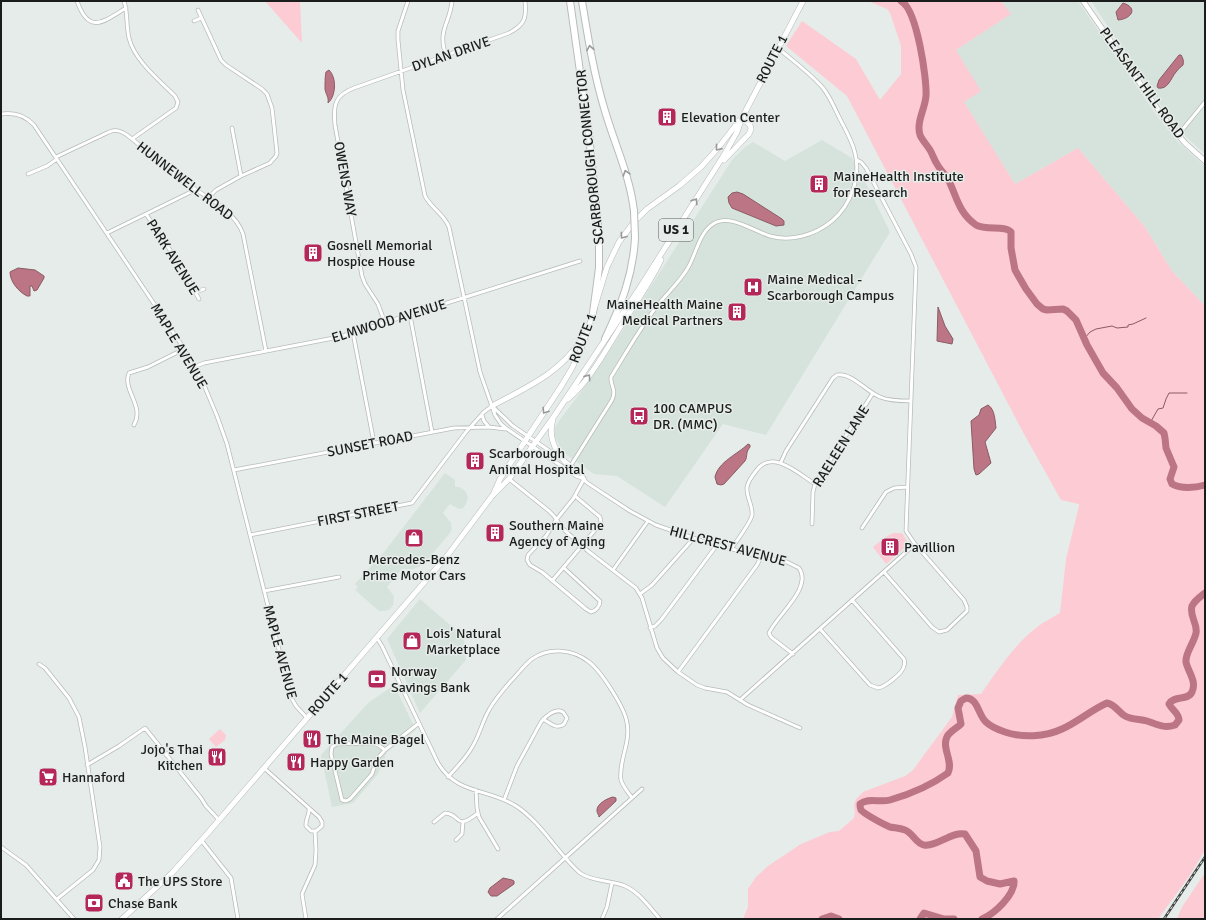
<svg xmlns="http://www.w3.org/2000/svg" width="1206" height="920" font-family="Signika,sans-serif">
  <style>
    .built { fill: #d6e3dc }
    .green { fill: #fdcbd4 }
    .water { fill: #bb7584; stroke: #8b5b65 }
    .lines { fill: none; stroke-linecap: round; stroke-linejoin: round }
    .stream { stroke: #8b5b65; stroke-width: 1 }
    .river { stroke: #bb7584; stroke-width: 7 }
    .street-casing { stroke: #b7bcb9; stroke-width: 4.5 }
    .secondary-casing { stroke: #b7bcb9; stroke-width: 6 }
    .primary-casing { stroke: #b7bcb9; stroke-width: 6 }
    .highway-casing { stroke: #b7bcb9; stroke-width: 8 }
    .street { stroke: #fff; stroke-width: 3 }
    .secondary { stroke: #fff; stroke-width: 4.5 }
    .primary { stroke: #fff; stroke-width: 5 }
    .highway { stroke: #fff; stroke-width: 6 }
    .rail-casing { stroke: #434645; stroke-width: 2.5 }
    .rail { stroke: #e6ece9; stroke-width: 1; stroke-dasharray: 3; stroke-linecap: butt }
    .highway-bridge-casing { stroke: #b7bcb9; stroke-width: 8; stroke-linecap: butt }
    .highway-bridge { stroke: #fff; stroke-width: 6 }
    .oneway { stroke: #989999 }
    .labels { text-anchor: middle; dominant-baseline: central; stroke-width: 3; stroke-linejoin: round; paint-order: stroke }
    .shield { fill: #e6ece9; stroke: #585b5a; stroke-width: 1 }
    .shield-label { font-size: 13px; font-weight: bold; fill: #1b1d1c }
    .street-label { font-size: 14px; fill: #1b1d1c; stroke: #e6ece9 }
    .poi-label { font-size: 14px; fill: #1b1d1c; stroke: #e6ece9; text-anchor: start }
  </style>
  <rect width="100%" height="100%" fill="#e6ece9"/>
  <!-- built -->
  <path class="built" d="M 1001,1 L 1078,1 L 1157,116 L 1178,142 L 1205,166 L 1205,306 L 1172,271 L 1145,227 L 1078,148 L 1015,184 L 963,101 L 956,50 L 1010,14 Z
    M 1091,1 L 1205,1 L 1205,154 L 1187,138 L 1162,107 Z
    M 822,140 L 852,158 L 871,193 L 890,232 L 766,435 L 723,424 L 665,507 L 617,476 L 594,474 L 568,456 L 562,450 L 555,437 L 555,428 L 558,422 L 578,396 L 615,342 L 732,160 L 745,147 L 753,142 L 785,161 Z
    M 445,473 L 455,480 L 455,487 L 460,487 L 466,492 L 468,498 L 466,504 L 463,508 L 459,509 L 450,504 L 448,506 L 443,513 L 451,523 L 452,529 L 450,533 L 423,565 L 413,569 L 402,569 L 387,587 L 394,596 L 393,605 L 390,609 L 385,611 L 379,611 L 355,590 L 358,587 L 355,584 L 385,551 Z
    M 420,599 L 464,637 L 466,660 L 420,713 L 387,639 Z
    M 394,685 L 416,730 L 387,752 L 378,774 L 353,803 L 332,807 L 321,755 L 368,703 Z"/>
  <!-- green -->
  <path class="green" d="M 265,1 L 300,1 L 302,43 Z
    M 868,1 L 1001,1 L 1011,14 L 956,50 L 981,91 L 964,102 L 1015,184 L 1078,148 L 1145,227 L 1172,271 L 1205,306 L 1205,850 L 1190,875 L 1158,919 L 743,919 L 748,907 L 748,889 L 756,877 L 768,866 L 801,844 L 830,832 L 839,831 L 854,818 L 855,812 L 854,805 L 856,799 L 863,792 L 905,776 L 913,770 L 952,717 L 958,695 L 981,694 C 997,671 1014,645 1036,628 C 1043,622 1052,618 1060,613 L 1066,559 L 1079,506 L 1079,504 L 1061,500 L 1024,434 L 847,96 L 786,46 L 802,21 L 856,59 L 880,100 L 901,74 L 901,46 L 890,13 L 887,9 Z
    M 893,533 L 902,533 L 909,544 L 886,564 L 873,547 L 884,538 Z
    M 220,729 L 226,735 L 225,740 L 216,747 L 209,739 Z
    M 1205,873 L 1205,919 L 1177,919 L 1182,907 Z"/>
  <!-- water -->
  <path class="water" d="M 1123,3 C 1139,8 1131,19 1118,20 L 1116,12 Z
    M 1179,55 L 1181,55 C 1183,58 1184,61 1183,65 C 1181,67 1178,69 1176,72 C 1171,78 1168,90 1158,88 L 1157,86 L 1159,80 Z
    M 329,70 C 337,78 336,96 328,103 C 329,97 326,95 325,89 C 325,86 325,75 326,72 Z
    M 737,192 L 743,194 L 782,219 L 784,221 L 784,225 L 776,226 L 732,208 L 729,203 L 728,197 L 732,193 Z
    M 18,268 L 35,270 L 44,276 L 44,278 L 37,290 L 34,291 L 32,286 L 30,286 L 30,296 L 27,296 C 19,292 10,282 10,272 Z
    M 938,307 L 945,326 L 953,339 L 952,344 L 937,341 Z
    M 988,405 C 995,409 995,421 996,428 L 985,442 L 991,463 L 979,474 L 976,475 L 974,469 L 971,421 L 979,415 L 981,409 Z
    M 748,444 L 750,445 L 750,447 C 745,453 748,456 745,461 L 724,484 L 721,485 L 717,484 L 715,477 C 718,462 738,454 748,444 Z
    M 613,797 L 616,798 L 616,801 L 599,817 C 599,815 597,813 597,811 C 596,804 608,798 613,797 Z
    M 503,878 L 512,880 L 514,881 L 514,884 L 497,896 L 491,896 L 488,892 L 490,888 Z"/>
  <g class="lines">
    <!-- stream -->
    <path class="stream" d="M 1084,339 L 1090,332 L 1096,329 L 1112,326 L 1117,328 L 1128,327 L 1128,325 L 1133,324 L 1146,318
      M 1150,423 L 1158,409 L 1163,408 L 1166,399 L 1169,393 L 1187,393"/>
    <!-- river -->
    <path class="river" d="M 901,1 C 917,9 927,79 926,96 C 925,109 916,122 920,135 C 922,140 927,145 930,150 C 933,155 934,160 937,164 C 940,170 946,175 949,181 C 957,198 959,213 976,225 C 986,231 1005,225 1011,232 L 1011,248 L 1015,270 L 1026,289 L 1037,304 L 1043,309 L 1047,310 L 1063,309 L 1067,311 L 1076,320 L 1087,345 L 1103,373 L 1117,388 L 1132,409 L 1142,418 L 1156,426 L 1164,433 L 1165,438 L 1166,448 L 1174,467 L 1170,479 L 1172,484 C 1181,489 1195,488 1205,485
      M 822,919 L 831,916 L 839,919
      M 920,919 L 924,913 L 944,919 L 954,919
      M 982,919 C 994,914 1015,895 1014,881 L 1000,884 L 987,881 L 980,877 L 976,851 L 965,834 C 952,831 937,847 924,845 C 916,844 913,833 905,830 C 900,828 895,828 890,827 C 885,825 864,814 861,810 C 860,808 860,807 860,804 C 868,797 880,803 890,800 C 911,794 930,786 948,773 C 954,761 940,747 948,735 C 952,730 957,728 961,724 L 958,708 L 961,701 L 966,698 C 978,698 978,715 986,722 C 991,727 999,730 1005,732 C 1022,738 1045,737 1062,729 C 1078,722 1091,710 1107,703 C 1116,705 1118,712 1125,716 C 1132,720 1140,719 1147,721 C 1156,724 1164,729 1175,725 L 1179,720 C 1179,713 1172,710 1169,704 C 1174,695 1188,701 1192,692 C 1197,681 1188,672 1186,662 C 1185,653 1194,643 1196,633 C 1198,624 1189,616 1192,606 C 1195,600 1200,597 1205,593"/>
    <!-- street casing -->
    <g class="street-casing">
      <path id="street" d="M 77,1 C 89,35 103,22 126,8
        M 124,1 C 128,13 126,26 129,38 C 134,60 160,81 175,96 L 178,102 L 176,108 L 132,139
        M 408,1 L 398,31 L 398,40 L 403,90 L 425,196 C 431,208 444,214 449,227 L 480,372 L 495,415 L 501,424 L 507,429 L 576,476 L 584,479
        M 198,10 L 221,60 L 226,65 L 262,89 L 267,94 L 272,108 L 277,153 L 276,156 L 270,163 L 241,176 L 216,190 L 208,198
        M 194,21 L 201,18
        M 446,56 C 437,29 450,24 452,1
        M 1,114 C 14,112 25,115 34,125 L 181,344 L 204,385 L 217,416 L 227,444 L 291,697 L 296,706 L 307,718
        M 232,128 L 241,176
        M 1178,135 L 1205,102
        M 56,157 L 109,132 C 116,129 121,131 127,135 C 145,149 163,165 182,180 C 202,196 234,208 243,234 L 266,351
        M 857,160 L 861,162 L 866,168 L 911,254 L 916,267 L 906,531 L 915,544 L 964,600 L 967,607 L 967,611 L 947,630 L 939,632 L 932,627 L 884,572
        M 28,174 L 47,166 L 57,159
        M 146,214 L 182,268 L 199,299
        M 107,233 L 195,190
        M 196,292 L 204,289
        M 410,315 L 432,432
        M 385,323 L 378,304 L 365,284 L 362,276 L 335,125 C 333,105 335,95 354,88 L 509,33 C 524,25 527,19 525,1
        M 353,333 L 374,443
        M 194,367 L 204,363 L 339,337 L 580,261
        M 492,406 L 513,426 L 560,458
        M 482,415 L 484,421 L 489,427
        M 134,425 C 145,406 122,390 129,373 L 148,367 L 184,349
        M 565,461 L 581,473 L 586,482 L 598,490 L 630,511 L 656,525 L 702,541 L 754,555 L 787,562 L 799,568 C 813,588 777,615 769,633 L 771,637 L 793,654
        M 781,462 L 786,451 L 833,378 L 837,375 C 851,372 867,392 880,397 C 889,401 901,401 911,401
        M 234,470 L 454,428 L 489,427 L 505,429
        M 568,470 L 612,400 C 617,389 610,386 611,377 C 626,353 640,328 657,306 C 668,292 681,281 689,266 C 696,253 700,232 713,224 C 730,213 753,231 770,236 C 791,242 815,235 832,221 C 851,205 861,177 855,153 C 852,140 845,129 839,117 C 834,107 830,97 823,88 C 810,73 793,61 778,48
        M 509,479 L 549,511 L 554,516 L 562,528 L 588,551 L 636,588 L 642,598 L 657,648 L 663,658 L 678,672 L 697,685 L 705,688 L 727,692 L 748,705 L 800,728
        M 812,524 L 813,492 L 815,484 L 873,393
        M 862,528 L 886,492 L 894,488 L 907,487
        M 250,535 L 412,503 L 466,432 L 484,412 L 492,406
        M 731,549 C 736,542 751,522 752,515 C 753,505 746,497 747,487 C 748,482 752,476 756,471 C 772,448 799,474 815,484
        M 564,568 L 600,601 C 600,606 596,611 591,612 L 586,609 L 542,572 L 530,565 L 527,560 L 528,555 L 546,536 L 556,520 L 573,499 L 584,479
        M 613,570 L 648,521
        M 552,581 L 601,523 L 600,517 L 575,496
        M 264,591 L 339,577
        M 640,594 L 652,585 L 693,539
        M 650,628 L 655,626 L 661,620 L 717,545
        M 820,629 L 870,685 L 878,688 C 885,687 903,673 904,666 C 905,663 905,662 904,659 L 852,600
        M 377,638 L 382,646 L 438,763 C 457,795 488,788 516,806 C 541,822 558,854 580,873 C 593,882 611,880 625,886 C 639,892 650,908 660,919
        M 39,664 L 45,668 L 69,698 L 79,717 L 85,747 L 100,847 L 99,860 L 93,870 L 57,899
        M 678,672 L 757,565 L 761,557
        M 740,700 L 915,544
        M 373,743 L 378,745 L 385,750 L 377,759 L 372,774 L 350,799 L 346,801 L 342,800 L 331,754 L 332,747 L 337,744 Z
        M 385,750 L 419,723
        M 166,755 L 173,750
        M 87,765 L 119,746 L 145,728 L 201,798 L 206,806 L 219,820
        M 264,768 L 319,817 L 322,822 L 322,826 L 316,831 L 311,831 L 306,826 C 305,819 310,815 309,808
        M 448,777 C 456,768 465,759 471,749 C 479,737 482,722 489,710 C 495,699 503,690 511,681 C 518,674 524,665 532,659 C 549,647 573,649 589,662 C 601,671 625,708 627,723 C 631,743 618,762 621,780 C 623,787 628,792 632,798
        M 476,790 L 477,808 L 479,817 L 498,849
        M 504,800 L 517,766 L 541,722 C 547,715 555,708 563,712 L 567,718 L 564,724 C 557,730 550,723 543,719
        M 434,822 L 445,813 C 462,814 454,832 478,813
        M 201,840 L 231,878 L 238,919
        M 456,840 L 462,834 L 463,822
        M 1,847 L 26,865 L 74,919
        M 306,919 L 302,894 L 315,865 L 316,850 L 315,831
        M 497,919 L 642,789
        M 602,919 L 607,907 L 612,883"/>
    </g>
    <!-- secondary casing -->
    <g class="secondary-casing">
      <path id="secondary" d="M 1083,1 L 1164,118 L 1185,143 L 1205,161"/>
    </g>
    <!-- primary casing -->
    <g class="primary-casing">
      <path id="primary" d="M 724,160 L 749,134 L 751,129 L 750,125 L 742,118
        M 568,399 C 591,379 605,351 621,326 C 635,304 650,283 661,260
        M 492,406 C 529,386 559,374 583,338
        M 553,419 C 548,436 554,449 565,462
        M 493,495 L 500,479 L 562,385 L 572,368 L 580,352 L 589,326 L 607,267 L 619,242 L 634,222 L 647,209 L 679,186 L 701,167 L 718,148 L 739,121
        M 122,919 L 172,873 L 207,834 L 447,556 L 492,496 L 509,479 L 555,415 L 637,292 L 724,155 L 737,132 L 742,118 L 803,1"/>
    </g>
    <!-- highway casing -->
    <g class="highway-casing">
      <path id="highway" d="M 570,1 L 589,135 L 599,234 L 599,268 L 593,313
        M 582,1 C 588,38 594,75 605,111 C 615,145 630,176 634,211
        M 605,339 C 621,305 633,276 635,238"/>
    </g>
    <!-- street -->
    <use href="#street" class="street"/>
    <!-- secondary -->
    <use href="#secondary" class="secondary"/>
    <!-- primary -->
    <use href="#primary" class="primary"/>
    <!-- highway -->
    <use href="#highway" class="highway"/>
    <!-- rail casing -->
    <g class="rail-casing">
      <path id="rail" d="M 1164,919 L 1205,857"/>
    </g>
    <!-- rail -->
    <use href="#rail" class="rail"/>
    <!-- highway-bridge casing -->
    <g class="highway-bridge-casing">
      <path id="highway-bridge" d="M 634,211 L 635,238"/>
    </g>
    <!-- highway-bridge -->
    <use href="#highway-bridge" class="highway-bridge"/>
  </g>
  <!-- one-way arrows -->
  <defs><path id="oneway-chevron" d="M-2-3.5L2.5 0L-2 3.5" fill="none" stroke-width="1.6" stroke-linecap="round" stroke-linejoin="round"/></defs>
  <g class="oneway">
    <use href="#oneway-chevron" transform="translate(590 48) rotate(-100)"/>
    <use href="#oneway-chevron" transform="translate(718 148) rotate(129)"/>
    <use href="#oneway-chevron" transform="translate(626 173) rotate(-107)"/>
    <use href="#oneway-chevron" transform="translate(695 201) rotate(-57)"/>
    <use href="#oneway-chevron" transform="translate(623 236) rotate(126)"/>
    <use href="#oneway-chevron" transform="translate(588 377) rotate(-54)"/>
    <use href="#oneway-chevron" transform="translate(545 411) rotate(123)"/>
  </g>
  <!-- icons -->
  <defs>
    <g id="building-square" transform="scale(1)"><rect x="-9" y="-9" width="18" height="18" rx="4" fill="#b52659" stroke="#e6ece9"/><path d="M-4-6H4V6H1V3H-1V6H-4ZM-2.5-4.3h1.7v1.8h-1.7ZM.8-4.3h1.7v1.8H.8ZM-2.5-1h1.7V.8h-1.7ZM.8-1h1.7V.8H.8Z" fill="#fff"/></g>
    <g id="hospital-square" transform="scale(1)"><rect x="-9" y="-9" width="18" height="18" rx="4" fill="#b52659" stroke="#e6ece9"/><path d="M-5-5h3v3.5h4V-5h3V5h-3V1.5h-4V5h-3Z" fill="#fff"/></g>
    <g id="bus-square" transform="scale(1)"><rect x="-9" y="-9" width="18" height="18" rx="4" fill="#b52659" stroke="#e6ece9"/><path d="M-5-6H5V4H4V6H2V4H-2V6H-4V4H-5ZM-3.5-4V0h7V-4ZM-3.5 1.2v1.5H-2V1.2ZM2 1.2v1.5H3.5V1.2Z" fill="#fff"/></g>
    <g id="shop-square" transform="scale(1)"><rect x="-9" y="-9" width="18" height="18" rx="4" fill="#b52659" stroke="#e6ece9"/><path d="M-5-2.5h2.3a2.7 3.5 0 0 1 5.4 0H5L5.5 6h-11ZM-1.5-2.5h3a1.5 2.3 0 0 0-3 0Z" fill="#fff"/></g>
    <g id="bank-square" transform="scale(1)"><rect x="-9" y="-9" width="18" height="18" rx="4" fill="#b52659" stroke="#e6ece9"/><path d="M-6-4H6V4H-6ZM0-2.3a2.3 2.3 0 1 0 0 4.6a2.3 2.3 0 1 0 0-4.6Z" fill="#fff"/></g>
    <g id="restaurant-square" transform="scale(1)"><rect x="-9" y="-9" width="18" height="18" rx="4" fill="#b52659" stroke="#e6ece9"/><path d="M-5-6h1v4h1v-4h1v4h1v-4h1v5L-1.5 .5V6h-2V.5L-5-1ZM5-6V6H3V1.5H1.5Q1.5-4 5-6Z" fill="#fff"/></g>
    <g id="supermarket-square" transform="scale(1)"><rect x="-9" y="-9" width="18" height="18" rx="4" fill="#b52659" stroke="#e6ece9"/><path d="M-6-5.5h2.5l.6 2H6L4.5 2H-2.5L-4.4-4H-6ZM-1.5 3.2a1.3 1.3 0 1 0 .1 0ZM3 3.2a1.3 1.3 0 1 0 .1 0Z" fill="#fff"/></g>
    <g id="civic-square" transform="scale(1)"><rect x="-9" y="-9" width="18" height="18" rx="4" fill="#b52659" stroke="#e6ece9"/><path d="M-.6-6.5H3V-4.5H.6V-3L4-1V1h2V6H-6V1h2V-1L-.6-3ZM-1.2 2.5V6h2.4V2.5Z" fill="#fff"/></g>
  </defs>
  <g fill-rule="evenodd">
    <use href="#building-square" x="667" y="117"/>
    <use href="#building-square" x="819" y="184"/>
    <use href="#building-square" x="313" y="253"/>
    <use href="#hospital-square" x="753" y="287"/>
    <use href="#building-square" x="737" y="312"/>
    <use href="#bus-square" x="639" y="416"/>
    <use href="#building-square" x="475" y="461"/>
    <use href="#building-square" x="495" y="533"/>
    <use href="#shop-square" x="414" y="538"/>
    <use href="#building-square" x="890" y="547"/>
    <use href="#shop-square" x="412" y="641"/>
    <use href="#bank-square" x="377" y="679"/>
    <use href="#restaurant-square" x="312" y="739"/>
    <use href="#restaurant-square" x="217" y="757"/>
    <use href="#restaurant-square" x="296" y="762"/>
    <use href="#supermarket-square" x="48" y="777"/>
    <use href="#civic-square" x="124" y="881"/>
    <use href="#bank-square" x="94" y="903"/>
  </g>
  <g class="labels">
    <!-- shield labels -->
    <rect class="shield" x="659" y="219" width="34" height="22" rx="3"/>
    <g class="shield-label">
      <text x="676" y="230">US 1</text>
    </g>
    <!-- street labels -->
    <g class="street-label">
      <text transform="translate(451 54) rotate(-19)">DYLAN DRIVE</text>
      <text transform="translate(772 59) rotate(-63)">ROUTE 1</text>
      <text transform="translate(1142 83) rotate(54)">PLEASANT HILL ROAD</text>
      <text transform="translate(590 157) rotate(-96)">SCARBOROUGH CONNECTOR</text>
      <text transform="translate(345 179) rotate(80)">OWENS WAY</text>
      <text transform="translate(185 181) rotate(38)">HUNNEWELL ROAD</text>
      <text transform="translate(173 257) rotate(58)">PARK AVENUE</text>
      <text transform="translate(389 321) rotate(-17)">ELMWOOD AVENUE</text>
      <text transform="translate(583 338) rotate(-69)">ROUTE 1</text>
      <text transform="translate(179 346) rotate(59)">MAPLE AVENUE</text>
      <text transform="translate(370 444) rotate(-11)">SUNSET ROAD</text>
      <text transform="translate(841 446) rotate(-58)">RAELEEN LANE</text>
      <text transform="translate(358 514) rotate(-11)">FIRST STREET</text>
      <text transform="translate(728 546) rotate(15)">HILLCREST AVENUE</text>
      <text transform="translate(280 652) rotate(75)">MAPLE AVENUE</text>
      <text transform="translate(328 694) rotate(-49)">ROUTE 1</text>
    </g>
    <!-- poi labels -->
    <g class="poi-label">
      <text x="681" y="117">Elevation Center</text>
      <text x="833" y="176">MaineHealth Institute<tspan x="833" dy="16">for Research</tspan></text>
      <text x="327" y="245">Gosnell Memorial<tspan x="327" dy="16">Hospice House</tspan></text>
      <text x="767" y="279">Maine Medical -<tspan x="767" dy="16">Scarborough Campus</tspan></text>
      <text x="723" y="304" text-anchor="end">MaineHealth Maine<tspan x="723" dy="16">Medical Partners</tspan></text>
      <text x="653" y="408">100 CAMPUS<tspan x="653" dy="16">DR. (MMC)</tspan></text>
      <text x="489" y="453">Scarborough<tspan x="489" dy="16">Animal Hospital</tspan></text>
      <text x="509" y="525">Southern Maine<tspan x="509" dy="16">Agency of Aging</tspan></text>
      <text x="904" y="547">Pavillion</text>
      <text x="414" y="559" text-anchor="middle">Mercedes-Benz<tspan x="414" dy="16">Prime Motor Cars</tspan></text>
      <text x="426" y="633">Lois' Natural<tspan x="426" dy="16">Marketplace</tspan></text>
      <text x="391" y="671">Norway<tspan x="391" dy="16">Savings Bank</tspan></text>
      <text x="326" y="739">The Maine Bagel</text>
      <text x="203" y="749" text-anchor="end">Jojo's Thai<tspan x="203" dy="16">Kitchen</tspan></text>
      <text x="310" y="762">Happy Garden</text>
      <text x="62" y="777">Hannaford</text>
      <text x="138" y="881">The UPS Store</text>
      <text x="108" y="903">Chase Bank</text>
    </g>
  </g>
  <!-- border -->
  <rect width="1206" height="920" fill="none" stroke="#1b1d1c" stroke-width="4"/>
</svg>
